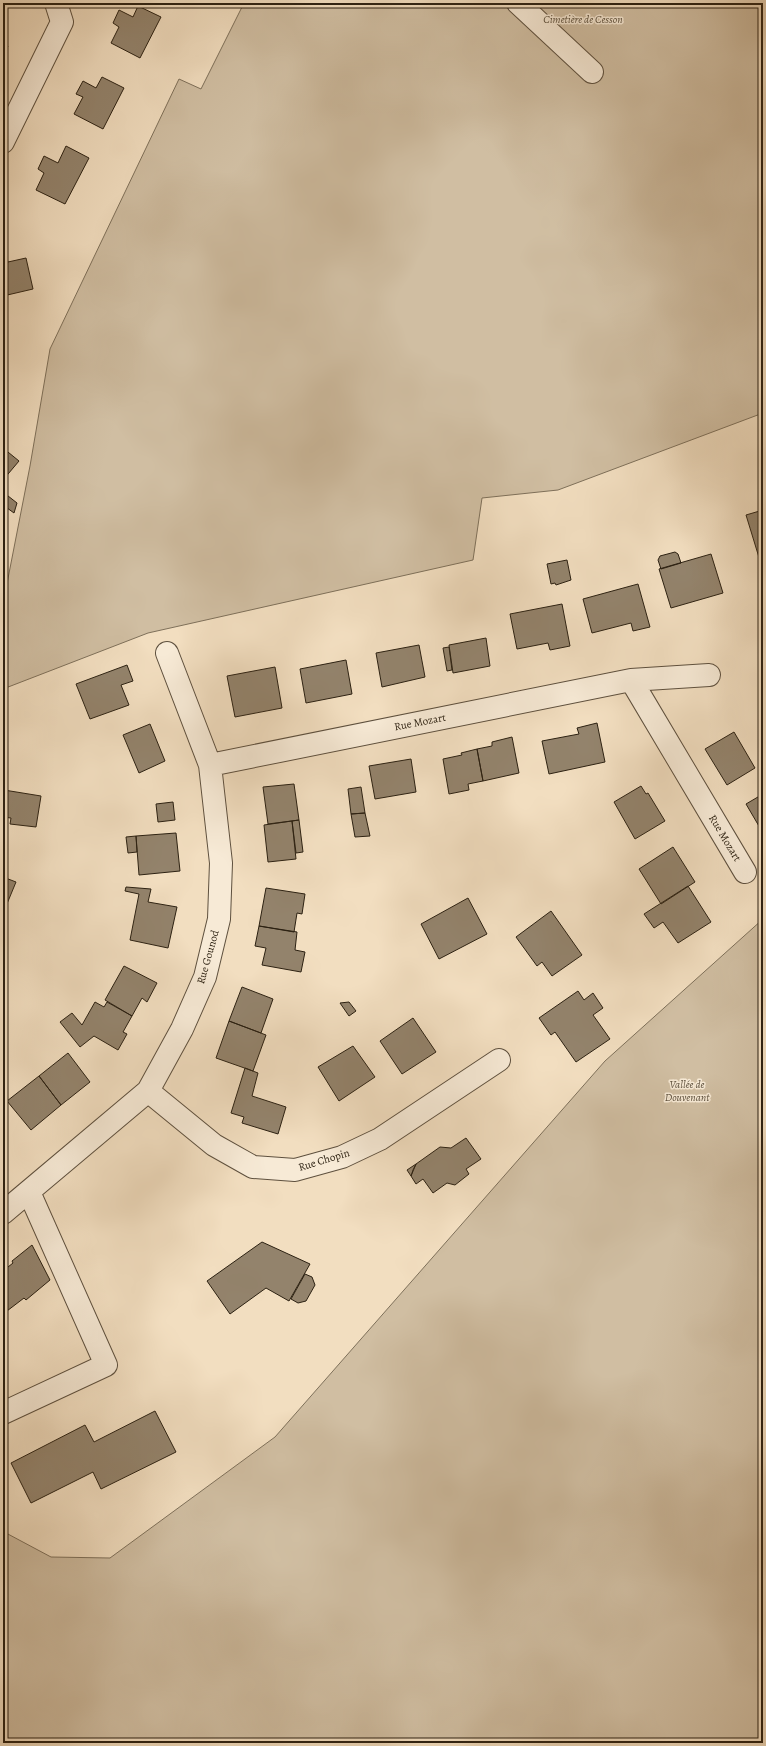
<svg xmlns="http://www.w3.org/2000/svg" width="766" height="1746" font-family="Alegreya,serif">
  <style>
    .green { fill: #d0bea2; stroke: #7e705a }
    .building { fill: #93836c; stroke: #2c2112 }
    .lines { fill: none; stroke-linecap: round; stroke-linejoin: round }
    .minor-casing { stroke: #5e503e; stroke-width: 24 }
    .minor { stroke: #f7ead6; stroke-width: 22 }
    .labels { text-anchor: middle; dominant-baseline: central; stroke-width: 3; stroke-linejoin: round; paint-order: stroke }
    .park-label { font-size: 11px; font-style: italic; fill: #5d503d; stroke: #f7ead6 }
    .street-label { font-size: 11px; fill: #2c2112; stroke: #f7ead6 }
  </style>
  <rect width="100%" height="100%" fill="#f2dec0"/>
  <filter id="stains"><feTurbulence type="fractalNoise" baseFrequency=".005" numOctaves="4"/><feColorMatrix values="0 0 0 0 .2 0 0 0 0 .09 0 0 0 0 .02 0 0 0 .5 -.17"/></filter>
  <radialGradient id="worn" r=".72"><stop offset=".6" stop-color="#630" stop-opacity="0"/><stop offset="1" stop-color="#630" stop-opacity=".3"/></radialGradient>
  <!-- green -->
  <path class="green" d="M 244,3 L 763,3 L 763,413 L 558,490 L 482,498 L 473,560 L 148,633 L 3,689 L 3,604 L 30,466 L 50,349 L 179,79 L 201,89 Z
    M 763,919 L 763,1743 L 3,1743 L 3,1535 L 6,1533 L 51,1557 L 110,1558 L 275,1437 L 605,1061 Z"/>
  <!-- building -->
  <path class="building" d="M 138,6 L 161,17 L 140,58 L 111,43 L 119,27 L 113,23 L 119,10 L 133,17 Z
    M 3,44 L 8,46 L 3,56 Z
    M 102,77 L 124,88 L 103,129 L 74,114 L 83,97 L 76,94 L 83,81 L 96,88 Z
    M 66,146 L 89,158 L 65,204 L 36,190 L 44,173 L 38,169 L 44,156 L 58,163 Z
    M 3,255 L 6,255 L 8,262 L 26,258 L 33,289 L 3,296 Z
    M 3,448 L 19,461 L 3,480 Z
    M 3,492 L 17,503 L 14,513 L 3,505 Z
    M 763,510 L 763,564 L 761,564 L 746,515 Z
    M 675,552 L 678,554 L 681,563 L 661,569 L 658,560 L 660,556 Z
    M 711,554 L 723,593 L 671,608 L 659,569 Z
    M 567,560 L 571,580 L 556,585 L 555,583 L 551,584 L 547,564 Z
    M 638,584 L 650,627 L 633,631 L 631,623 L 592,633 L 583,599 Z
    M 562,604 L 570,646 L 550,650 L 548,643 L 517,649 L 510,614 Z
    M 486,638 L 490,666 L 453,673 L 449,645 Z
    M 419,645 L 425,677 L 382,687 L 376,653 Z
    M 449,647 L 452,670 L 447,671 L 443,648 Z
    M 346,660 L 352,694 L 306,703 L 300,669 Z
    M 127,665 L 133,681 L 121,685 L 129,705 L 90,719 L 76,684 Z
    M 275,667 L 282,708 L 235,717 L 227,676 Z
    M 597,723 L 605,762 L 549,774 L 542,741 L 579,734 L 577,728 Z
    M 150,724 L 165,761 L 139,773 L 123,735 Z
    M 734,732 L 755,768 L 727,785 L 705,749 Z
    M 512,737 L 519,773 L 483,781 L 477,749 L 492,746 L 492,742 Z
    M 477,749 L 483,781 L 468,784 L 469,790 L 449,794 L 443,759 L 462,755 L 461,753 Z
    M 411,759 L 416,792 L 375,799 L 369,766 Z
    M 294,784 L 299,820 L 268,824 L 263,787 Z
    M 641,786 L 646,794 L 648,793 L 665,821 L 635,839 L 614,802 Z
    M 361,787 L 365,813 L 351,814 L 348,789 Z
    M 4,790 L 41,796 L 36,827 L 10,824 L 11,818 L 3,817 Z
    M 763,794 L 763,833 L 746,804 Z
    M 173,802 L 175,820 L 158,822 L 156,804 Z
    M 365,813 L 370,836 L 355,837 L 351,814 Z
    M 299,820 L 303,852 L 296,853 L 292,821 Z
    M 292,821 L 296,859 L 268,862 L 264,825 Z
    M 176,833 L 180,871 L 139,875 L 136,836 Z
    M 136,836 L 137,852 L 128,853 L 126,837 Z
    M 673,847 L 695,882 L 661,904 L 639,869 Z
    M 3,877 L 16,882 L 4,911 L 3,911 Z
    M 688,886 L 711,922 L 678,943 L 663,922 L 654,928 L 644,914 Z
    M 126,887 L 151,889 L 148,902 L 177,907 L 168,948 L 130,940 L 139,894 L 125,891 Z
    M 266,888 L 305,894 L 302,914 L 297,913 L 294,932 L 259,926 Z
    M 468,898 L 487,934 L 439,959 L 421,924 Z
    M 551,911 L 582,955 L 552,976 L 542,962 L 537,966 L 516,937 Z
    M 259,926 L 297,932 L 295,950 L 305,952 L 301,972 L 262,965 L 266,948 L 255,946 Z
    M 124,966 L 157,983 L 147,1002 L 142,998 L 132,1016 L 105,1000 Z
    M 242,987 L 273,999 L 261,1033 L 229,1021 Z
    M 578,991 L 584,1000 L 593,993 L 603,1008 L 593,1015 L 610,1039 L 576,1062 L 555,1032 L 551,1035 L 539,1018 Z
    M 95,1002 L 104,1007 L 107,1002 L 132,1016 L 123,1032 L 127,1034 L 118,1050 L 94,1036 L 80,1047 L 60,1022 L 72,1013 L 82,1025 Z
    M 349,1002 L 356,1011 L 349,1016 L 340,1003 Z
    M 413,1018 L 436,1052 L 402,1074 L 380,1041 Z
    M 229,1021 L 266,1035 L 253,1071 L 216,1058 Z
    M 353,1046 L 375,1077 L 339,1101 L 318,1067 Z
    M 68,1053 L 90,1082 L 61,1105 L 39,1076 Z
    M 245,1068 L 258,1073 L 252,1096 L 286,1107 L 278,1134 L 242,1123 L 244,1117 L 231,1113 Z
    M 39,1076 L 61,1105 L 31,1130 L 7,1101 Z
    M 466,1138 L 481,1159 L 466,1169 L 469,1174 L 455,1185 L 447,1183 L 433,1193 L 423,1179 L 416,1184 L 411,1176 L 416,1164 L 440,1147 L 451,1148 Z
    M 416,1164 L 413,1170 L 411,1176 L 407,1170 Z
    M 262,1242 L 310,1264 L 289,1301 L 266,1288 L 230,1314 L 207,1281 Z
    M 32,1245 L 50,1280 L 26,1300 L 24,1298 L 3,1314 L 3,1271 L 13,1263 L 12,1261 Z
    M 305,1274 L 312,1277 L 315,1285 L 306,1301 L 298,1303 L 291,1299 Z
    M 155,1411 L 176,1452 L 101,1489 L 93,1472 L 31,1503 L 11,1463 L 85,1425 L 94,1442 Z"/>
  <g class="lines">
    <!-- minor casing -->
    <g class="minor-casing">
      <path id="minor" d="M 518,3 L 592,72
        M 3,142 L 62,22 L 56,3
        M 631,680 L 745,872
        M 210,765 L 631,680 L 709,675
        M 148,1091 L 214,1145 L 253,1167 L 295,1170 L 342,1157 L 380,1139 L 499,1060
        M 3,1213 L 148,1091 L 182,1029 L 205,977 L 219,919 L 221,863 L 210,765 L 167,653
        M 3,1413 L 106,1365 L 29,1192"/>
    </g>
    <!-- minor -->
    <use href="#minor" class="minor"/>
  </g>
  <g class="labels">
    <!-- park labels -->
    <g class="park-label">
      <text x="583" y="19">Cimetière de Cesson</text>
      <text x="687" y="1084">Vallée de<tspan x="687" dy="13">Douvenant</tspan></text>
    </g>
    <!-- street labels -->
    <g class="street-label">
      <text transform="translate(420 722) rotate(-11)">Rue Mozart</text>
      <text transform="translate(725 838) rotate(59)">Rue Mozart</text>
      <text transform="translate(208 957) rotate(-74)">Rue Gounod</text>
      <text transform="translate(324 1160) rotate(-17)">Rue Chopin</text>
    </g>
  </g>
  <!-- margin -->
  <rect width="766" height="1746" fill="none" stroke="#f2dec0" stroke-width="16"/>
  <rect x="4" y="4" width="758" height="1738" fill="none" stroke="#2c2112" stroke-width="2"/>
  <rect x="8" y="8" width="750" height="1730" fill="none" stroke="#2c2112"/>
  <rect width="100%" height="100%" filter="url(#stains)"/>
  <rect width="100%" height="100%" fill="url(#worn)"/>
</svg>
